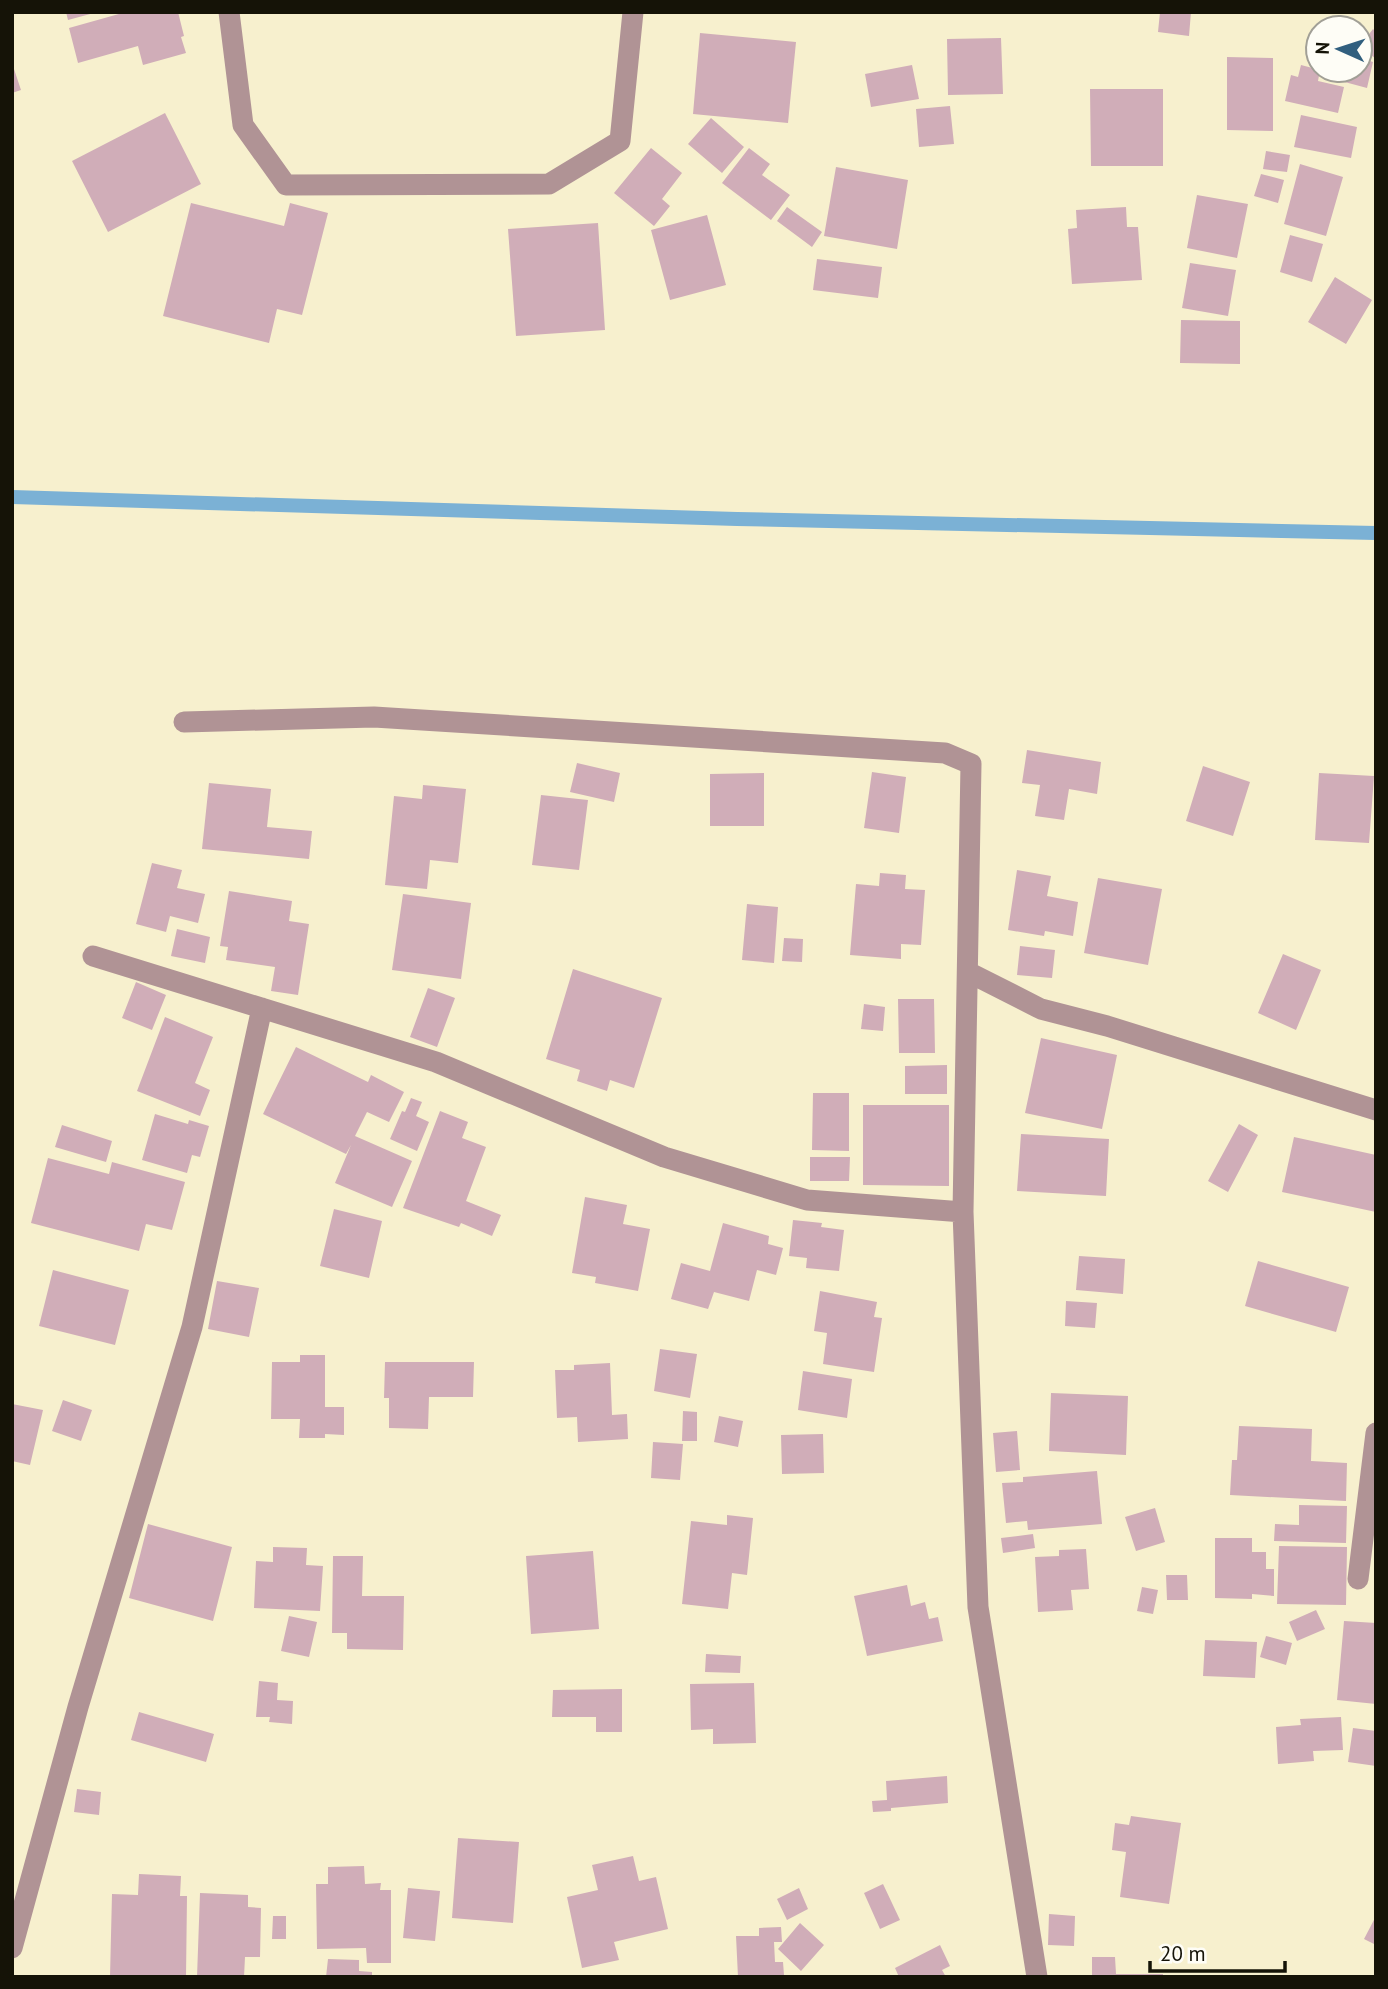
<svg xmlns="http://www.w3.org/2000/svg" width="1388" height="1989" font-family="'PT Sans',sans-serif">
  <style>
    .lines { fill: none; stroke-linecap: round; stroke-linejoin: round }
    .stream { stroke: #7bb1d5; stroke-width: 14 }
    .building { fill: #d0adb8 }
    .street { stroke: #b09395; stroke-width: 21 }
  </style>
  <rect width="100%" height="100%" fill="#f7f0ce"/>
  <g class="lines">
    <!-- stream -->
    <path class="stream" d="M 12,497 L 737,519 L 1376,533"/>
  </g>
  <!-- building -->
  <path class="building" d="M 66,12 L 93,12 L 94,13 L 68,20 Z
    M 126,12 L 178,12 L 184,36 L 181,37 L 186,53 L 143,65 L 138,46 L 78,63 L 69,28 Z
    M 1160,12 L 1191,12 L 1189,36 L 1158,32 Z
    M 1373,29 L 1376,32 L 1376,59 L 1360,46 Z
    M 700,33 L 796,42 L 788,123 L 693,114 Z
    M 1001,38 L 1003,94 L 948,95 L 947,39 Z
    M 1227,57 L 1273,58 L 1273,131 L 1227,130 Z
    M 1360,58 L 1373,62 L 1367,88 L 1326,77 L 1328,70 L 1360,70 Z
    M 12,63 L 21,90 L 12,93 Z
    M 912,65 L 919,99 L 871,107 L 865,74 Z
    M 1301,65 L 1320,70 L 1318,81 L 1344,87 L 1338,113 L 1285,101 L 1291,75 L 1298,77 Z
    M 1090,89 L 1163,89 L 1163,166 L 1091,166 Z
    M 950,106 L 954,144 L 919,147 L 916,109 Z
    M 165,113 L 201,184 L 108,232 L 72,161 Z
    M 1301,115 L 1357,127 L 1351,158 L 1294,147 Z
    M 711,118 L 744,147 L 722,173 L 688,144 Z
    M 651,148 L 682,173 L 662,199 L 670,206 L 654,226 L 614,193 Z
    M 749,148 L 770,164 L 762,175 L 790,195 L 771,220 L 722,183 Z
    M 1266,151 L 1290,155 L 1287,172 L 1263,169 Z
    M 1300,164 L 1343,177 L 1326,236 L 1284,224 Z
    M 836,167 L 908,180 L 897,249 L 824,236 Z
    M 1261,174 L 1284,180 L 1278,203 L 1254,196 Z
    M 1197,195 L 1248,204 L 1237,258 L 1187,248 Z
    M 191,203 L 284,226 L 290,203 L 328,213 L 302,315 L 277,309 L 269,343 L 163,316 Z
    M 787,207 L 822,232 L 812,247 L 777,221 Z
    M 1126,207 L 1127,227 L 1138,227 L 1142,280 L 1072,284 L 1068,229 L 1077,228 L 1076,210 Z
    M 707,215 L 726,285 L 670,300 L 651,230 Z
    M 598,223 L 605,330 L 516,336 L 508,229 Z
    M 1290,235 L 1323,244 L 1312,282 L 1280,272 Z
    M 817,259 L 882,267 L 878,298 L 813,290 Z
    M 1190,263 L 1236,270 L 1228,316 L 1182,308 Z
    M 1335,277 L 1372,300 L 1346,344 L 1308,322 Z
    M 1181,320 L 1240,321 L 1240,364 L 1180,363 Z
    M 1027,750 L 1101,762 L 1097,794 L 1069,789 L 1064,820 L 1035,816 L 1040,785 L 1022,783 Z
    M 577,763 L 620,773 L 614,802 L 570,792 Z
    M 1203,766 L 1250,782 L 1233,836 L 1186,821 Z
    M 872,772 L 906,777 L 899,833 L 864,828 Z
    M 764,773 L 764,826 L 710,826 L 710,774 Z
    M 1319,773 L 1374,776 L 1369,843 L 1315,840 Z
    M 209,783 L 271,789 L 267,827 L 312,831 L 309,859 L 202,849 Z
    M 423,785 L 466,789 L 458,863 L 430,860 L 427,889 L 385,885 L 394,796 L 422,799 Z
    M 541,795 L 588,800 L 579,870 L 532,865 Z
    M 152,863 L 182,870 L 177,888 L 205,894 L 198,923 L 170,916 L 166,932 L 136,924 Z
    M 1017,870 L 1051,876 L 1047,896 L 1078,902 L 1073,936 L 1045,931 L 1044,936 L 1008,930 Z
    M 880,873 L 906,875 L 905,889 L 925,890 L 921,945 L 901,944 L 901,959 L 850,955 L 856,884 L 879,886 Z
    M 1098,878 L 1162,889 L 1148,965 L 1084,953 Z
    M 229,891 L 292,901 L 289,921 L 309,924 L 298,995 L 271,991 L 275,967 L 226,960 L 228,947 L 220,946 Z
    M 403,894 L 471,903 L 461,979 L 392,970 Z
    M 747,904 L 778,907 L 774,963 L 742,960 Z
    M 177,929 L 210,937 L 205,963 L 171,956 Z
    M 784,938 L 803,939 L 802,962 L 782,961 Z
    M 1020,946 L 1055,950 L 1052,978 L 1017,975 Z
    M 1283,954 L 1321,970 L 1296,1030 L 1258,1013 Z
    M 573,969 L 662,998 L 634,1088 L 610,1080 L 607,1091 L 577,1081 L 580,1070 L 546,1059 Z
    M 136,982 L 166,995 L 152,1030 L 122,1018 Z
    M 428,988 L 455,998 L 437,1047 L 410,1037 Z
    M 898,999 L 934,999 L 935,1053 L 899,1053 Z
    M 864,1004 L 885,1007 L 883,1031 L 861,1029 Z
    M 165,1017 L 213,1037 L 195,1083 L 210,1090 L 200,1116 L 137,1091 Z
    M 1041,1038 L 1117,1055 L 1102,1129 L 1025,1113 Z
    M 296,1047 L 368,1082 L 371,1075 L 404,1092 L 389,1122 L 367,1112 L 355,1136 L 412,1161 L 392,1207 L 335,1183 L 351,1145 L 346,1154 L 263,1114 Z
    M 947,1065 L 947,1094 L 905,1094 L 905,1066 Z
    M 813,1093 L 849,1093 L 849,1151 L 812,1150 Z
    M 411,1098 L 422,1102 L 416,1116 L 429,1122 L 417,1151 L 390,1139 L 402,1111 L 405,1112 Z
    M 863,1105 L 949,1105 L 949,1186 L 863,1185 Z
    M 440,1111 L 468,1122 L 462,1138 L 486,1147 L 466,1201 L 501,1215 L 492,1236 L 461,1223 L 459,1227 L 403,1208 Z
    M 155,1114 L 188,1124 L 189,1120 L 209,1126 L 200,1157 L 192,1155 L 187,1173 L 142,1160 Z
    M 1239,1124 L 1258,1135 L 1228,1192 L 1208,1181 Z
    M 62,1125 L 112,1141 L 106,1162 L 55,1147 Z
    M 1021,1134 L 1109,1139 L 1106,1196 L 1017,1191 Z
    M 1294,1137 L 1376,1155 L 1376,1212 L 1282,1192 Z
    M 810,1157 L 850,1157 L 849,1181 L 810,1181 Z
    M 48,1158 L 109,1174 L 112,1162 L 185,1182 L 172,1230 L 146,1224 L 139,1251 L 31,1223 Z
    M 585,1197 L 627,1205 L 623,1224 L 650,1229 L 638,1291 L 595,1283 L 596,1277 L 572,1273 Z
    M 334,1209 L 382,1221 L 369,1278 L 320,1266 Z
    M 793,1220 L 822,1223 L 821,1227 L 844,1230 L 839,1271 L 806,1268 L 807,1258 L 789,1256 Z
    M 723,1223 L 769,1236 L 768,1244 L 783,1248 L 776,1275 L 757,1270 L 749,1301 L 714,1292 L 708,1309 L 671,1299 L 681,1263 L 710,1271 Z
    M 1079,1256 L 1125,1259 L 1123,1294 L 1076,1290 Z
    M 1258,1261 L 1349,1287 L 1336,1332 L 1245,1306 Z
    M 53,1270 L 129,1290 L 115,1345 L 39,1326 Z
    M 217,1281 L 259,1288 L 249,1337 L 208,1329 Z
    M 820,1291 L 877,1302 L 874,1317 L 882,1318 L 874,1372 L 823,1364 L 827,1333 L 814,1331 Z
    M 1066,1301 L 1097,1303 L 1095,1328 L 1065,1326 Z
    M 660,1349 L 697,1354 L 690,1398 L 654,1391 Z
    M 300,1355 L 325,1355 L 325,1407 L 344,1407 L 344,1435 L 325,1434 L 325,1438 L 299,1438 L 300,1419 L 271,1419 L 272,1362 L 300,1362 Z
    M 385,1362 L 474,1362 L 473,1397 L 429,1397 L 428,1429 L 389,1428 L 389,1398 L 384,1398 Z
    M 610,1363 L 612,1415 L 627,1414 L 628,1439 L 578,1442 L 577,1417 L 557,1418 L 555,1370 L 574,1370 L 574,1365 Z
    M 803,1371 L 852,1379 L 847,1418 L 798,1410 Z
    M 1051,1393 L 1128,1396 L 1126,1455 L 1049,1451 Z
    M 63,1400 L 92,1410 L 81,1441 L 52,1431 Z
    M 12,1404 L 43,1410 L 30,1465 L 12,1461 Z
    M 683,1411 L 697,1412 L 697,1441 L 682,1441 Z
    M 719,1416 L 743,1421 L 738,1447 L 714,1442 Z
    M 1239,1426 L 1312,1429 L 1311,1461 L 1347,1463 L 1346,1501 L 1230,1495 L 1232,1460 L 1237,1460 Z
    M 1017,1431 L 1020,1470 L 996,1472 L 993,1433 Z
    M 823,1434 L 824,1473 L 782,1474 L 781,1435 Z
    M 653,1442 L 683,1444 L 680,1480 L 651,1478 Z
    M 1097,1471 L 1102,1524 L 1028,1530 L 1027,1521 L 1006,1523 L 1002,1483 L 1023,1482 L 1023,1477 Z
    M 1299,1505 L 1347,1506 L 1346,1543 L 1274,1541 L 1275,1524 L 1299,1525 Z
    M 1155,1508 L 1165,1542 L 1136,1551 L 1125,1517 Z
    M 727,1515 L 753,1518 L 747,1575 L 732,1573 L 728,1609 L 682,1604 L 691,1521 L 727,1525 Z
    M 148,1524 L 232,1547 L 213,1621 L 129,1598 Z
    M 1033,1534 L 1035,1548 L 1003,1553 L 1001,1538 Z
    M 1215,1538 L 1252,1538 L 1252,1552 L 1266,1552 L 1266,1569 L 1274,1569 L 1274,1596 L 1252,1594 L 1252,1599 L 1215,1598 Z
    M 1279,1546 L 1347,1547 L 1346,1605 L 1277,1604 Z
    M 273,1547 L 307,1548 L 306,1565 L 323,1566 L 320,1611 L 254,1608 L 256,1561 L 273,1562 Z
    M 1086,1549 L 1089,1589 L 1071,1590 L 1073,1610 L 1038,1612 L 1035,1557 L 1059,1556 L 1059,1550 Z
    M 593,1551 L 599,1629 L 531,1634 L 526,1556 Z
    M 333,1556 L 363,1556 L 362,1596 L 404,1596 L 403,1650 L 347,1649 L 347,1633 L 332,1633 Z
    M 1166,1575 L 1187,1575 L 1188,1600 L 1167,1600 Z
    M 907,1585 L 911,1606 L 925,1602 L 929,1619 L 938,1617 L 943,1641 L 867,1656 L 854,1596 Z
    M 1142,1587 L 1158,1590 L 1153,1614 L 1137,1611 Z
    M 1316,1610 L 1325,1629 L 1297,1641 L 1289,1622 Z
    M 289,1616 L 317,1622 L 309,1657 L 281,1651 Z
    M 1344,1621 L 1376,1623 L 1376,1704 L 1337,1700 Z
    M 1266,1636 L 1292,1643 L 1286,1665 L 1260,1657 Z
    M 1205,1640 L 1257,1642 L 1255,1678 L 1203,1676 Z
    M 706,1654 L 741,1656 L 740,1673 L 705,1672 Z
    M 259,1681 L 278,1683 L 277,1700 L 293,1701 L 292,1724 L 269,1722 L 270,1717 L 256,1717 Z
    M 754,1683 L 756,1743 L 713,1744 L 713,1729 L 691,1730 L 690,1684 Z
    M 622,1689 L 622,1732 L 596,1732 L 596,1717 L 552,1717 L 553,1690 Z
    M 139,1712 L 214,1734 L 206,1762 L 131,1740 Z
    M 1341,1717 L 1343,1750 L 1313,1751 L 1314,1761 L 1278,1764 L 1276,1727 L 1301,1725 L 1300,1719 Z
    M 1353,1728 L 1376,1731 L 1376,1766 L 1348,1762 Z
    M 947,1776 L 948,1803 L 891,1808 L 891,1811 L 873,1812 L 872,1801 L 887,1800 L 886,1781 Z
    M 77,1789 L 101,1792 L 99,1815 L 74,1812 Z
    M 1131,1816 L 1181,1823 L 1169,1904 L 1120,1897 L 1126,1852 L 1112,1850 L 1115,1823 L 1129,1825 Z
    M 458,1838 L 519,1842 L 513,1923 L 452,1918 Z
    M 633,1856 L 639,1881 L 656,1877 L 668,1929 L 614,1942 L 619,1960 L 582,1968 L 567,1897 L 598,1890 L 592,1865 Z
    M 364,1866 L 365,1884 L 381,1883 L 380,1890 L 391,1890 L 391,1963 L 367,1963 L 366,1948 L 317,1949 L 316,1884 L 328,1884 L 328,1867 Z
    M 139,1874 L 181,1876 L 180,1896 L 187,1896 L 186,1977 L 110,1977 L 112,1894 L 138,1895 Z
    M 883,1884 L 900,1920 L 880,1929 L 864,1893 Z
    M 408,1888 L 440,1891 L 435,1941 L 403,1938 Z
    M 799,1888 L 808,1909 L 787,1920 L 777,1899 Z
    M 200,1893 L 248,1895 L 248,1907 L 261,1908 L 260,1957 L 245,1957 L 244,1977 L 197,1977 Z
    M 1049,1914 L 1075,1916 L 1074,1946 L 1048,1945 Z
    M 273,1916 L 286,1916 L 286,1939 L 272,1939 Z
    M 1376,1916 L 1376,1945 L 1364,1939 Z
    M 800,1923 L 824,1945 L 801,1971 L 778,1949 Z
    M 781,1927 L 782,1942 L 774,1942 L 775,1962 L 783,1962 L 784,1975 L 738,1977 L 736,1936 L 759,1936 L 759,1928 Z
    M 940,1945 L 950,1966 L 942,1970 L 946,1977 L 899,1977 L 895,1968 Z
    M 1092,1957 L 1115,1957 L 1116,1974 L 1163,1974 L 1163,1977 L 1092,1977 Z
    M 328,1959 L 359,1960 L 359,1971 L 372,1972 L 372,1977 L 326,1977 Z"/>
  <g class="lines">
    <!-- street -->
    <path class="street" d="M 229,12 L 243,125 L 286,185 L 549,184 L 620,141 L 633,12
      M 184,722 L 374,717 L 945,753 L 971,764 L 963,1212 L 978,1607 L 1037,1977
      M 93,956 L 436,1062 L 664,1157 L 807,1200 L 963,1212
      M 968,972 L 1041,1009 L 1107,1026 L 1376,1110
      M 1358,1579 L 1376,1433
      M 12,1948 L 78,1707 L 192,1327 L 262,1008"/>
  </g>
  <!-- border -->
  <rect width="1388" height="1989" fill="none" stroke="#151307" stroke-width="28"/>
  <!-- north arrow -->
  <g transform="translate(1339 49) rotate(273)"><circle r="33" fill="#fefdf6" stroke="#a19f96" stroke-width="2"/>
  <path d="M0-5L12 26L0 18L-12 26Z" fill="#315f7e"/>
  <text y="-10" font-size="19" font-weight="bold" text-anchor="middle" fill="#151307">N</text>
  </g>
  <!-- scale -->
  <path d="M1150 1961v10h135v-10" fill="none" stroke="#151307" stroke-width="3.5"/>
  <text x="1160" y="1961" font-size="21" fill="#151307" stroke="#fefdf6" stroke-width="5" paint-order="stroke">20 m</text>
</svg>
